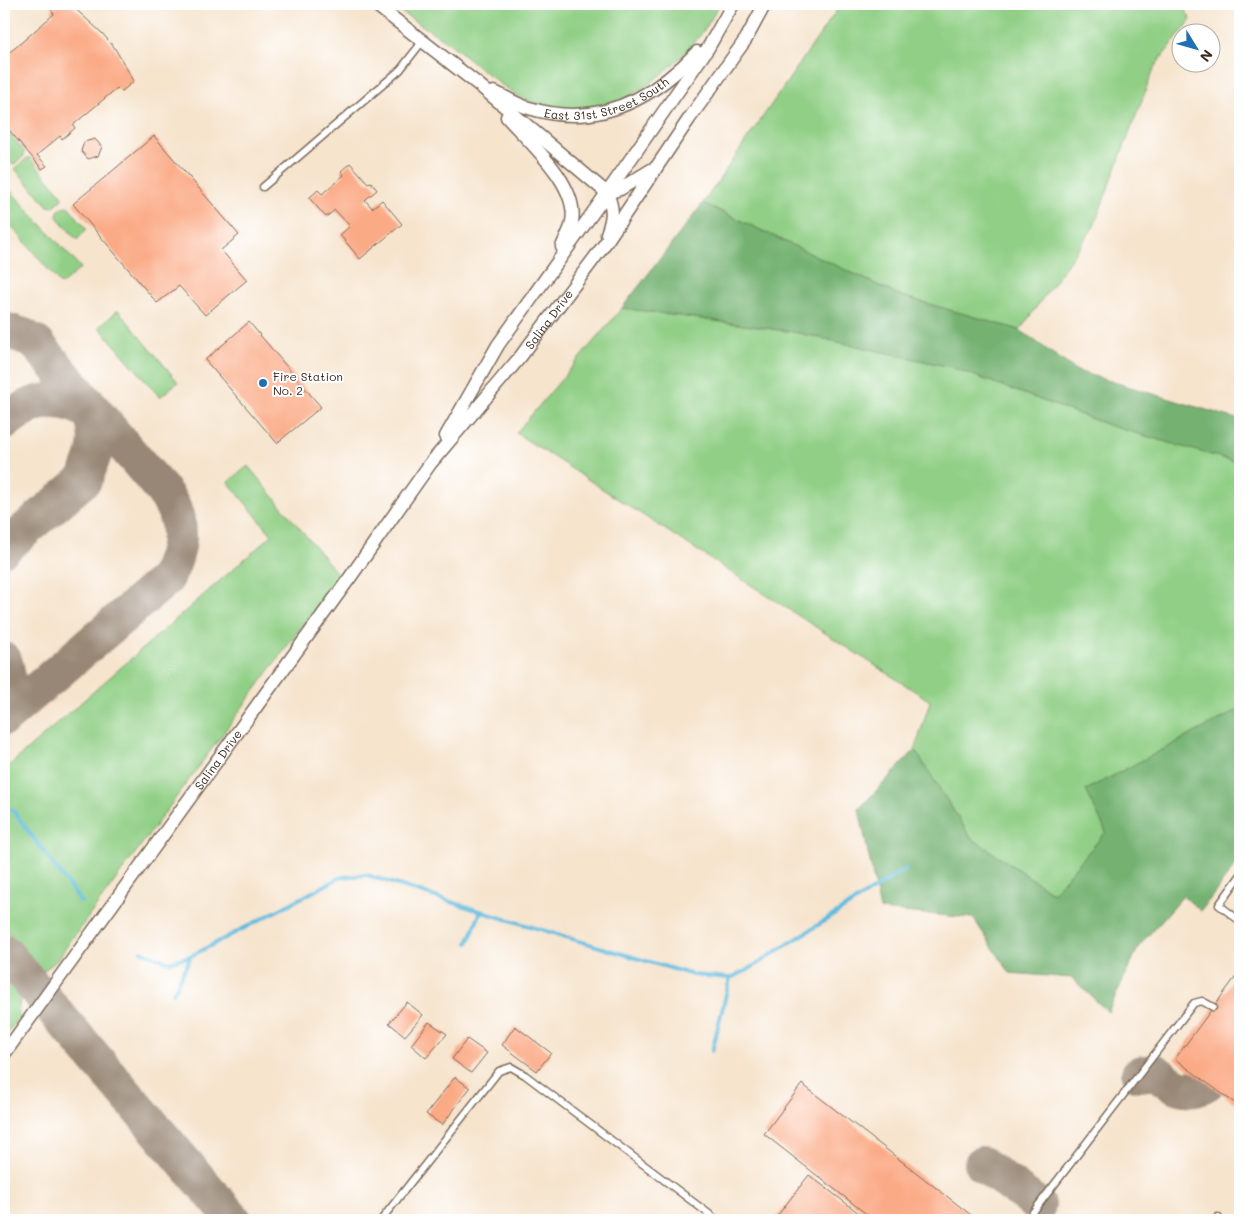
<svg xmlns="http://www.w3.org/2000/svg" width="1244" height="1224" font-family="Mali,sans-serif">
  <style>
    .green { fill: #90cf85; stroke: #667c52 }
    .forest { fill: #74b272; stroke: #586e48 }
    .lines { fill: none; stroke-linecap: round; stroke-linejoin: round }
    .stream { stroke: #60bbde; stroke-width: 4 }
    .taxiway { stroke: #988776; stroke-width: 36 }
    .building { fill: #fbaa86 }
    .service-casing { stroke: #7c6b5b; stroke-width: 9 }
    .minor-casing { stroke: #7c6b5b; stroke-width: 15 }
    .service { stroke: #fff; stroke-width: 6 }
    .minor { stroke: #fff; stroke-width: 12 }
    .poi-dot { fill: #1f6fb2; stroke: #fff; stroke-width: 2 }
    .labels { text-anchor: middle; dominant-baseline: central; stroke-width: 4; stroke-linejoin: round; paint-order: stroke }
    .street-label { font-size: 12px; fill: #3b2a1e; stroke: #fff }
    .poi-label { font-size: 12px; fill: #3b2a1e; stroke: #fff; text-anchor: start }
  </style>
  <rect width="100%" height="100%" fill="#fff"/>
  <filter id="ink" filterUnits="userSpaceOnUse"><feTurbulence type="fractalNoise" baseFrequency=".02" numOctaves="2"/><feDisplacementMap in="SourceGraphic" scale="10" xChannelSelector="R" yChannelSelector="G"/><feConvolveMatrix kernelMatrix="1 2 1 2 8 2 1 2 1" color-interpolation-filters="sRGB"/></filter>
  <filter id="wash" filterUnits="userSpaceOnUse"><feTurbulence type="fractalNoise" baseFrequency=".0096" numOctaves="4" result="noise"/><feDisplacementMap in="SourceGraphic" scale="20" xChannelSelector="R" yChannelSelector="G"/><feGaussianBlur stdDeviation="1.12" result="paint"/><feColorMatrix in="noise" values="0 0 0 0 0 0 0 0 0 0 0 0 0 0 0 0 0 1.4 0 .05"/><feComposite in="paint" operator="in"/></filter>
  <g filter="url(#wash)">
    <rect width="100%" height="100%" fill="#f6e4cd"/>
    <!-- green -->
    <path class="green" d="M 390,4 L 720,4 C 714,13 709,24 702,33 C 679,63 637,100 599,107 C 579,111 553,109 534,103 C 505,93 475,62 450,44 C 431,30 409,19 390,4 Z
      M 841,4 L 1182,4 L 1191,20 L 1155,66 L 1093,228 L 1020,330 L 901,296 L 703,203 Z
      M 4,127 L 24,151 L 24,156 L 13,165 L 4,154 Z
      M 27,158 L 30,158 L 62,195 L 62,199 L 53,207 L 48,206 L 15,169 Z
      M 4,186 L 9,189 L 81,268 L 61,285 L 4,217 Z
      M 66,206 L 69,207 L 86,228 L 86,230 L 77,240 L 57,217 L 58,211 Z
      M 622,308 L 794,332 L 951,367 L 1114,427 L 1240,463 L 1240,709 L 1086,790 L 1106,832 L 1053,893 L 971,838 L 915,750 L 930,701 L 516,433 Z
      M 118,310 L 178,382 L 160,397 L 99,327 Z
      M 248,466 L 336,572 L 335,581 L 56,961 L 42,972 L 4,927 L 4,770 L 272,535 L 228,482 Z
      M 4,977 L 20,995 L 18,1018 L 4,1038 Z"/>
    <!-- forest -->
    <path class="forest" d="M 703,203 L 901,296 L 1020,330 L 1077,371 L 1240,420 L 1240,463 L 1114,427 L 951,367 L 794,332 L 622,308 Z
      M 1240,709 L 1240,859 L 1201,911 L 1183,896 L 1139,946 L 1108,1012 L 1072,978 L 1010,973 L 973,918 L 880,910 L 859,809 L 915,750 L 971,838 L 1053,893 L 1106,832 L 1086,790 Z"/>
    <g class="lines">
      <!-- stream -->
      <path class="stream" d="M 12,809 L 81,902
        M 468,943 L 481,911
        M 141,951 L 169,962 L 191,956 L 341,877 L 367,875 L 489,914 L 693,975 L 730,978 L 746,971 L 906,869
        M 173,993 L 191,956
        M 712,1051 L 730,978"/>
      <!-- taxiway -->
      <path class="taxiway" d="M 4,330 L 24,336 L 37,344 L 162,490 C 185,519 183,547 166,579 L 4,718
        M 4,423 C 35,396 64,393 99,418
        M 4,548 L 85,479 L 94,454 L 96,439 L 94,423 L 85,402
        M 4,660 C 10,676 9,691 4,707
        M 4,952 L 234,1220
        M 1139,1074 L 1156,1072 C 1173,1086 1187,1095 1207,1083
        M 982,1164 L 1038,1205"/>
    </g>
    <g id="blocks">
      <!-- building -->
      <path class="building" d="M 59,4 L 70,4 L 102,33 L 114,47 L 134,81 L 121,92 L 117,88 L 73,125 L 75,128 L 62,139 L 60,136 L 37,155 L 47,166 L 42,169 L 4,124 L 4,56 L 15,48 L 54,14 L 51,10 Z
        M 154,136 L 239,235 L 221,250 L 247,280 L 205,315 L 179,286 L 157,303 L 73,204 Z
        M 95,139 L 102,147 L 98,156 L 88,159 L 81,151 L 84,142 Z
        M 350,163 L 368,183 L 371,182 L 377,190 L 365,200 L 372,208 L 382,200 L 402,224 L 360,259 L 340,235 L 350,226 L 335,210 L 326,217 L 309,198 L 318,190 L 322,194 L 344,175 L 341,171 Z
        M 249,322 L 321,407 L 277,443 L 205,360 Z
        M 1240,971 L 1240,1107 L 1175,1059 Z
        M 407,1002 L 423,1015 L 405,1036 L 389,1023 Z
        M 429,1022 L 447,1034 L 426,1058 L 411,1045 Z
        M 515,1026 L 551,1053 L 537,1071 L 502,1045 Z
        M 467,1039 L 487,1053 L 471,1073 L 452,1059 Z
        M 455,1077 L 470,1088 L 442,1125 L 426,1114 Z
        M 802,1084 L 971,1215 L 967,1220 L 874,1220 L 764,1134 Z
        M 809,1175 L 868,1220 L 774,1220 Z"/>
    </g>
  </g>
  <g filter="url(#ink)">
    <use href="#blocks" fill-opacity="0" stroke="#7c6b5b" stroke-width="1"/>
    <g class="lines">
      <!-- service casing -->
      <g class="service-casing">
        <path id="service" d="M 263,187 L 400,70 L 422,42
          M 1240,876 L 1219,905 L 1240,921
          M 1218,1217 L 1219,1220
          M 381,1220 L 499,1071 L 511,1067 L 525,1075 L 717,1220
          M 1027,1220 L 1194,1003 L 1202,1001 L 1213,1007"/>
      </g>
      <!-- minor casing -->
      <g class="minor-casing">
        <g id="minor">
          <path d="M 375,4 L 479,85 L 607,193 C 614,210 613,217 607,234"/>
          <path id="s1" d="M 494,92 C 506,97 517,105 529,108 C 596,129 651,101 697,52"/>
          <path d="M 507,117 C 530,143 579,185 572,222 C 571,230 565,239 562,247"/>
          <path d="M 607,193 L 620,189 L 653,169"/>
          <path d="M 446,436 L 498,345 L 607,193 L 708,48 L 733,4"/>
          <path id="s2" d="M 4,1054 L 351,576 L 430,464 L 521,356 L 602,248 L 689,119 L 746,39 L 765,4"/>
        </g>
      </g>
      <!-- service -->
      <use href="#service" class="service"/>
      <!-- minor -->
      <use href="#minor" class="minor"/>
    </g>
  </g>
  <!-- markers -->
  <circle class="poi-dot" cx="263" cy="383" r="5"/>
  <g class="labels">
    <!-- street labels -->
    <g class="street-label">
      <text stroke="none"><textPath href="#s1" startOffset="120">East 31st Street South</textPath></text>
      <text stroke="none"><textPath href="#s2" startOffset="915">Salina Drive</textPath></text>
      <text stroke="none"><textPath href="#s2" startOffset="364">Salina Drive</textPath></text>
    </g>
    <!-- poi labels -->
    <g class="poi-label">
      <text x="273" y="376">Fire Station<tspan x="273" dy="14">No. 2</tspan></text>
    </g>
  </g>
  <!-- margin -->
  <rect width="1244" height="1224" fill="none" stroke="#fff" stroke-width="20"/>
  <!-- north arrow -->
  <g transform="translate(1196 48) rotate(127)"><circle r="24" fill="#ffffff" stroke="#b1aaa5"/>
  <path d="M0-4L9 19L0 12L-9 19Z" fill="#1f6fb2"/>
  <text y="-8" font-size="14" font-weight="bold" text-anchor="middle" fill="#3b2a1e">N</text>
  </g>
</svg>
